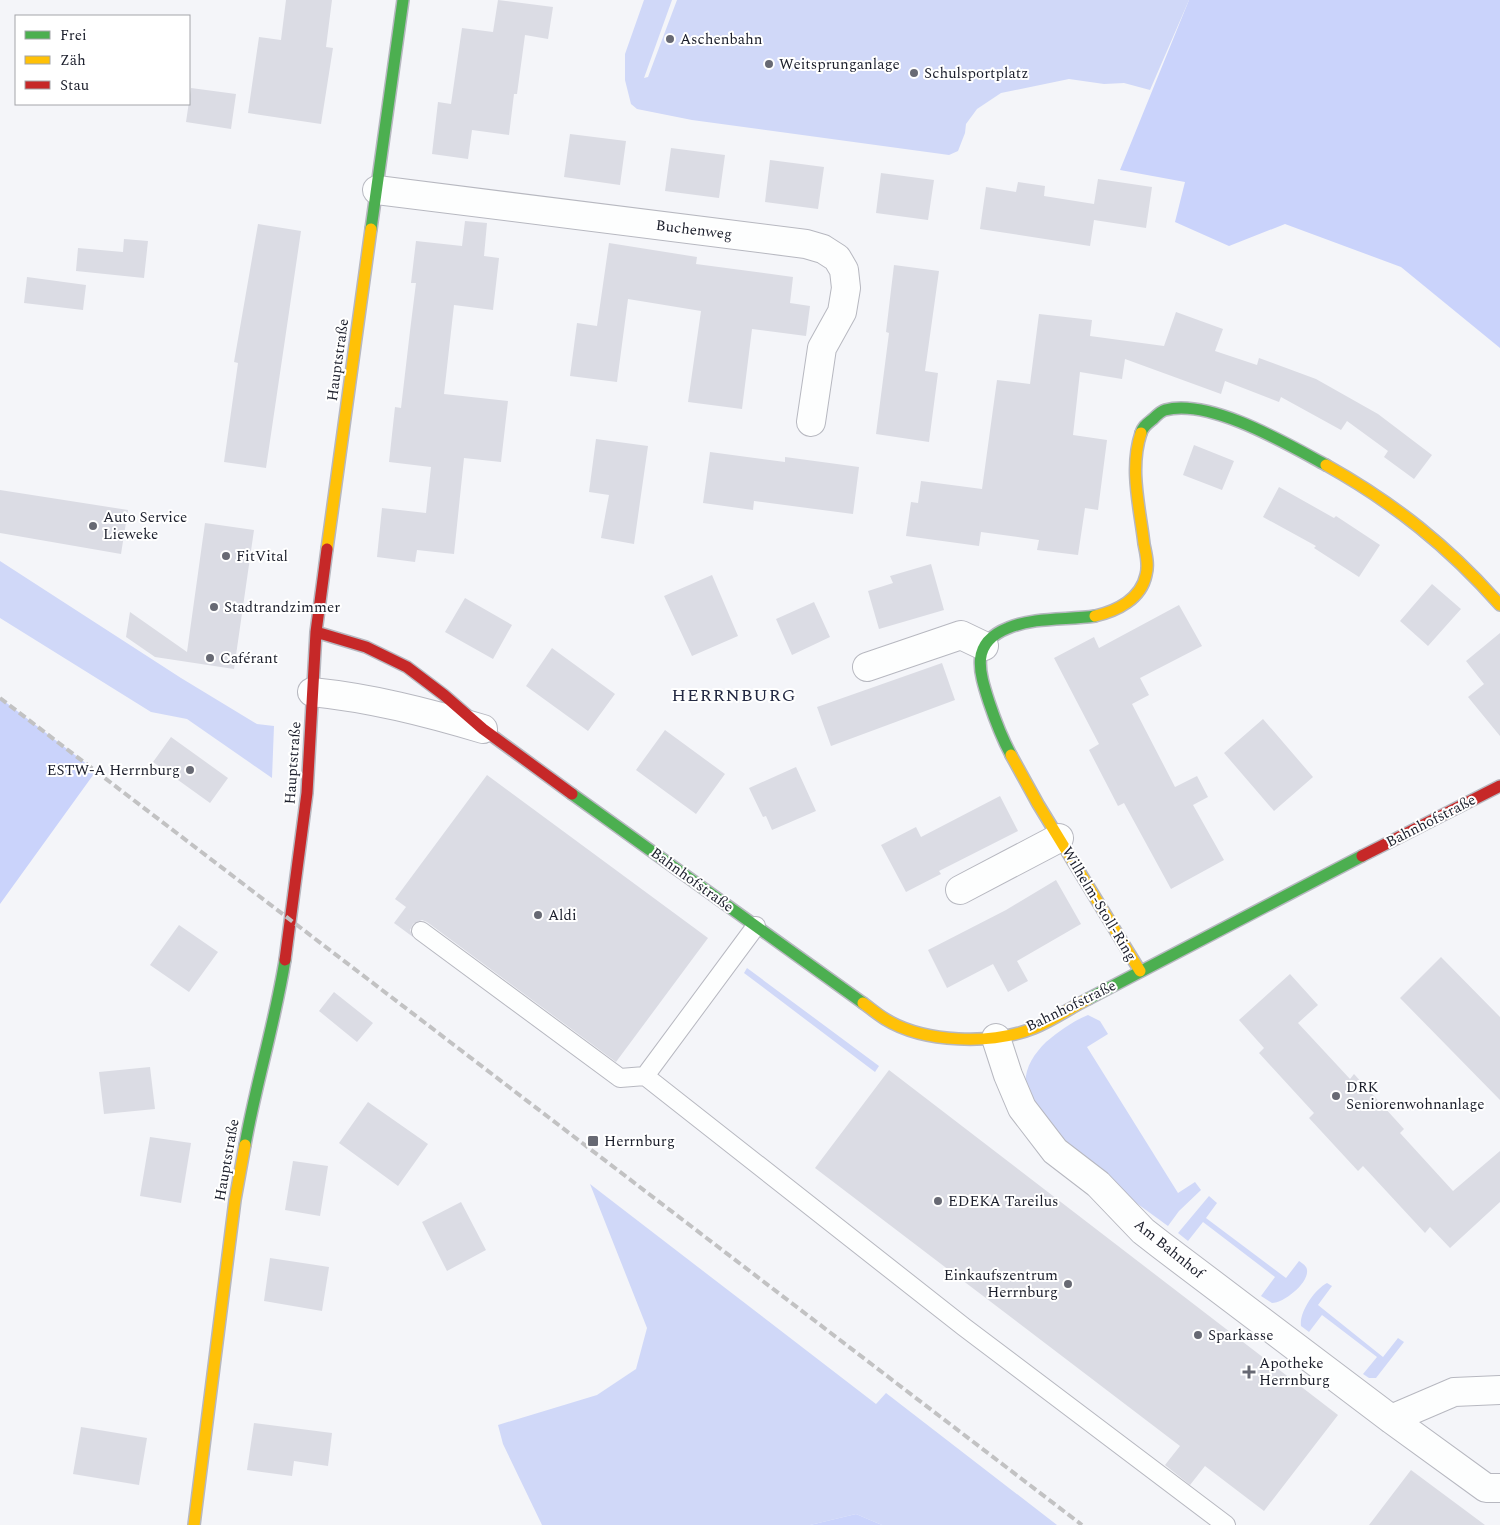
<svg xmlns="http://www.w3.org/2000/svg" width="1500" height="1525" font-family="Spectral,serif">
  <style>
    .green { fill: #d0d8f8 }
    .forest { fill: #cad3fb }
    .building { fill: #dbdce4 }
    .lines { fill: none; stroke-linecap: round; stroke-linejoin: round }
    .lane-casing { stroke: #b7b8c0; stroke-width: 20 }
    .street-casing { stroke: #b7b8c0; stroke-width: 30 }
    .fast-casing { stroke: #b7b8c0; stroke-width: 14 }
    .slow-casing { stroke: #b7b8c0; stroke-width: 14 }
    .jam-casing { stroke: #b7b8c0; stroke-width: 14 }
    .lane { stroke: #fdfefe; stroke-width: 18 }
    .street { stroke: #fdfefe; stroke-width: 28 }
    .fast { stroke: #4caf50; stroke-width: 11 }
    .slow { stroke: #ffc107; stroke-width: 11 }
    .jam { stroke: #c62828; stroke-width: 11 }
    .rail { stroke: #c2c2c3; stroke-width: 4; stroke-dasharray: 8 4; stroke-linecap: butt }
    .poi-dot { fill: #676973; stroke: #fff; stroke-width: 2 }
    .labels { text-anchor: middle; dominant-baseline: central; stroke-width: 4; stroke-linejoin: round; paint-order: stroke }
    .poi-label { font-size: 15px; fill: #1b1e2b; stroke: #fff; text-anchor: start }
    .street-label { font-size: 15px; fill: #1b1e2b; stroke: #fff }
    .quarter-label { font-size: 18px; letter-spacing: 1px; fill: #232943; stroke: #fff }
  </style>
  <rect width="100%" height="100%" fill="#f4f5f9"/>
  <!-- green -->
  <path class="green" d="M 644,0 L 672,0 L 644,78 L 648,77 L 677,0 L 1189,0 L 1150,90 L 1124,83 L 1104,84 L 1069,79 L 1001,93 L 977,109 L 966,124 L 965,133 L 958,151 L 949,155 L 692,120 L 637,109 L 631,104 L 625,80 L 625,54 Z
    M 0,561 L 181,678 L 257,724 L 274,726 L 272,778 L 187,719 L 151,712 L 0,618 Z
    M 747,968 L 879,1066 L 875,1072 L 744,973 Z
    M 1088,1015 L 1100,1021 L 1108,1034 L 1087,1047 L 1178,1193 L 1195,1182 L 1201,1190 L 1179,1211 L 1168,1226 C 1131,1198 1036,1136 1026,1089 C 1023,1070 1033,1055 1046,1042 C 1058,1032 1073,1021 1088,1015 Z
    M 590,1184 L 876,1404 L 886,1393 L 1057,1525 L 882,1525 L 856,1514 L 810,1525 L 542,1525 L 503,1444 L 498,1425 L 597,1395 L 636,1369 L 647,1328 Z
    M 1209,1196 L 1217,1203 L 1206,1218 L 1286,1278 L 1299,1261 C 1302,1263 1307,1266 1307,1270 C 1309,1283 1284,1303 1272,1303 L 1261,1296 L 1275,1277 L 1203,1222 L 1188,1241 L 1178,1233 Z
    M 1327,1283 L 1332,1286 L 1318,1305 L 1383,1357 L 1398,1338 L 1404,1342 L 1376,1378 L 1369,1378 L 1363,1374 L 1377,1357 L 1322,1315 L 1309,1332 L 1301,1326 C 1299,1312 1315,1289 1327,1283 Z"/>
  <!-- forest -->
  <path class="forest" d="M 1189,0 L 1500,0 L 1500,348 L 1401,267 L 1285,224 L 1229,246 L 1175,222 L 1185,182 L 1120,170 Z
    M 0,698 L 96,771 L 0,904 Z
    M 856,1514 L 882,1525 L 810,1525 Z"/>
  <!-- building -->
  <path class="building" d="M 286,0 L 332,0 L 326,47 L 333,48 L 321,124 L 248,113 L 259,37 L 281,40 Z
    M 498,0 L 553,7 L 548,39 L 525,35 L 517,94 L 514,94 L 509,135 L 472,130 L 468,159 L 432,154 L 438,102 L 451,104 L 462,28 L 493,32 Z
    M 191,88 L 236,94 L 231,129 L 186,122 Z
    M 570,134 L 626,141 L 620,185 L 564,177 Z
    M 671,148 L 725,155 L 719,198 L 665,191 Z
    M 770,160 L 824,167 L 818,209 L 765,202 Z
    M 881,173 L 934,180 L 928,220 L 876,213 Z
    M 1098,179 L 1152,187 L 1146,228 L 1094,220 L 1090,246 L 980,229 L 986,187 L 1016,192 L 1018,182 L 1045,186 L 1044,196 L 1094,204 Z
    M 465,221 L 487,223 L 484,256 L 499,258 L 493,310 L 454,305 L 444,394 L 508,401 L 501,462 L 464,458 L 454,554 L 417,550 L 415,562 L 377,557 L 382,508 L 426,513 L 431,467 L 389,462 L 395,407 L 401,408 L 410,331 L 416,283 L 411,283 L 416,241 L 462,246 Z
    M 258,224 L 301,231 L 266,468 L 224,462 L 238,363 L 234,362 Z
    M 124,239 L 148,241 L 144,278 L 76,271 L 78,248 L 123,252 Z
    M 609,243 L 697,257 L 696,264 L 793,277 L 790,303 L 810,306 L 806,336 L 752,329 L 742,409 L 688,402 L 701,311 L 628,299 L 617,382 L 570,376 L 577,323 L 597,326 Z
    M 894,265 L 939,271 L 925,371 L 938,373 L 929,442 L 876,434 L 889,333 L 886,332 Z
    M 27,277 L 86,285 L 83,310 L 24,303 Z
    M 1176,312 L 1223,329 L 1215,351 L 1257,365 L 1259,358 L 1316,379 L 1378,414 L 1432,455 L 1414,479 L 1384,457 L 1388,451 L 1347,421 L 1341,430 L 1281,397 L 1279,402 L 1225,381 L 1221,394 L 1125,359 L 1122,379 L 1080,372 L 1073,435 L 1107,440 L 1098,510 L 1085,508 L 1078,555 L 1037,550 L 1039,540 L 981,532 L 979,546 L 906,536 L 911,502 L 918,503 L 921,481 L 982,489 L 997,380 L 1030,384 L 1039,314 L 1092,320 L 1090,336 L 1164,346 Z
    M 596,439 L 648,446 L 634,544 L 601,538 L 609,495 L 589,492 Z
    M 1194,445 L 1234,461 L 1222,490 L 1183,475 Z
    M 710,452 L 785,462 L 785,457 L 859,467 L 853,514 L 754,501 L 753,510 L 703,503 Z
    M 1279,487 L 1334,518 L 1336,516 L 1380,545 L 1359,577 L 1314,548 L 1316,546 L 1263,517 Z
    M 0,490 L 128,510 L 121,554 L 0,533 Z
    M 205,523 L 254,530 L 234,669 L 155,657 L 126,637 L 130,612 L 187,652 Z
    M 931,564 L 944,610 L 879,629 L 868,591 L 893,583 L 890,576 Z
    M 712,575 L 738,636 L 692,656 L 664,596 Z
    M 1432,584 L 1461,609 L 1428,646 L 1400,621 Z
    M 465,598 L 512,625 L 493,659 L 445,632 Z
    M 814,602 L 830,637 L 792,655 L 776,619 Z
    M 1179,605 L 1202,646 L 1140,678 L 1149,695 L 1132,704 L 1175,787 L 1197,776 L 1208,797 L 1193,805 L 1224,860 L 1171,889 L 1124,803 L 1118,806 L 1089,750 L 1099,744 L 1054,658 L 1094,637 L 1099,648 Z
    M 1500,633 L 1500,736 L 1468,697 L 1484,684 L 1466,661 Z
    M 552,648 L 615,694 L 588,731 L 526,686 Z
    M 942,663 L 955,700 L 831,746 L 817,707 Z
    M 1263,719 L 1313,777 L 1274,811 L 1224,753 Z
    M 665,730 L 725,774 L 696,814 L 636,770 Z
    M 171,737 L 228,778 L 210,803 L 153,762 Z
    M 796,767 L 816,811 L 772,830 L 766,816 L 763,817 L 749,788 Z
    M 487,775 L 708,938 L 616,1062 L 427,922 L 422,920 L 413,924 L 410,930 L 413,937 L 394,923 L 406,907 L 395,899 Z
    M 1000,796 L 1018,831 L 939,871 L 941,874 L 906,892 L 881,845 L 916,827 L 921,837 Z
    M 1056,880 L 1081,924 L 1017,961 L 1028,981 L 1008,992 L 993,964 L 947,988 L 928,950 L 1006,910 Z
    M 179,925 L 218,952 L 189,992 L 150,965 Z
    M 1441,957 L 1500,1017 L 1500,1100 L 1400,998 Z
    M 1290,974 L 1318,1005 L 1298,1023 L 1350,1079 L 1354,1074 L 1404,1129 L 1400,1133 L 1453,1191 L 1500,1151 L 1500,1202 L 1450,1248 L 1430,1227 L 1425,1233 L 1363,1166 L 1358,1171 L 1309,1118 L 1314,1113 L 1259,1053 L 1264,1048 L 1239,1020 Z
    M 334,992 L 373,1023 L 357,1042 L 319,1011 Z
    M 150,1067 L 155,1109 L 104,1114 L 99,1072 Z
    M 889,1070 L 1338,1415 L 1264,1511 L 1205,1466 L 1190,1485 L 1165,1465 L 1180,1446 L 815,1168 Z
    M 368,1102 L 428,1144 L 398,1186 L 339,1143 Z
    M 150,1137 L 191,1143 L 181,1203 L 140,1196 Z
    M 293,1161 L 328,1166 L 320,1216 L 285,1210 Z
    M 461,1202 L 486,1250 L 447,1271 L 422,1222 Z
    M 270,1258 L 329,1267 L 322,1311 L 264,1301 Z
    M 254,1423 L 332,1433 L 328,1466 L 294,1461 L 292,1476 L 247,1470 Z
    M 81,1427 L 147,1438 L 139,1485 L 73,1474 Z
    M 1411,1470 L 1485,1525 L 1369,1525 Z"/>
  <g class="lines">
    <!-- lane casing -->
    <g class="lane-casing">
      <path id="lane" d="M 421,931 L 620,1078 L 645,1076 L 964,1327 L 1226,1525
        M 645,1076 L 756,926"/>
    </g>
    <!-- street casing -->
    <g class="street-casing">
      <path id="street" d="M 377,190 L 806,244 L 823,249 L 837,258 L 844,270 L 846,288 L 842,312 L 822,348 L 811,422
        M 867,667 L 961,635 L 984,646
        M 312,692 C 371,698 426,712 483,729
        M 960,890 L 1059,838
        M 996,1038 L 1008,1075 L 1022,1108 L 1055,1151 L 1098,1184 L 1143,1231 L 1161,1245 L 1391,1419 L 1486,1488 L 1500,1488
        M 1391,1419 L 1454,1392 L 1500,1390"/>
    </g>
    <!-- fast casing -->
    <g class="fast-casing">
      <path id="fast" d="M 371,229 L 403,0
        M 1141,433 C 1143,426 1147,424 1153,419 C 1156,416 1161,411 1165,410 C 1210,398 1287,444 1326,465
        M 1011,755 C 1002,738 995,720 989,702 C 979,671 970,643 1008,628 C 1034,617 1067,620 1095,616
        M 572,794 L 863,1003
        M 1088,999 L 1362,856
        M 245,1145 C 256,1083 275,1023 285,960"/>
    </g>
    <!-- slow casing -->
    <g class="slow-casing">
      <path id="slow" d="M 1326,465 C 1394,503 1449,547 1500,605
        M 327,549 L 371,229
        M 1095,616 C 1117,611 1141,599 1146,575 C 1149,565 1146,554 1144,544 C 1140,508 1129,469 1141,433
        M 1011,755 L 1038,804 L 1140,971
        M 863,1003 C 870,1008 877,1014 885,1019 C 924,1043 992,1045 1034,1028 C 1053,1020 1070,1008 1088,999
        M 194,1525 L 235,1200 L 245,1145"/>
    </g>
    <!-- jam casing -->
    <g class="jam-casing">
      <path id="jam" d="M 316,632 L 366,647 L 407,667 L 444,695 L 483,729 L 572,794
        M 1362,856 L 1500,786
        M 285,960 L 307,793 L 316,632 L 327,549"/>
    </g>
    <!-- lane -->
    <use href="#lane" class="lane"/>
    <!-- street -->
    <use href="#street" class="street"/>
    <!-- fast -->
    <use href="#fast" class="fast"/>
    <!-- slow -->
    <use href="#slow" class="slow"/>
    <!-- jam -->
    <use href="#jam" class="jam"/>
    <!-- rail -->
    <path class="rail" d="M 0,698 L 1082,1525"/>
  </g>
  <!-- markers -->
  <g class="poi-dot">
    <circle cx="670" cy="39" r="5"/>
    <circle cx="769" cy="64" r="5"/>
    <circle cx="914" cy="73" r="5"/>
    <circle cx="93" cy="526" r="5"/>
    <circle cx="226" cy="556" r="5"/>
    <circle cx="214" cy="607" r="5"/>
    <circle cx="210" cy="658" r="5"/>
    <circle cx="190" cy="770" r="5"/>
    <circle cx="538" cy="915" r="5"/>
    <circle cx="1336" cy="1096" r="5"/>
    <rect x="587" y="1135" width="12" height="12" rx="2.5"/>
    <circle cx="938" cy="1201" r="5"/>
    <circle cx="1068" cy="1284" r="5"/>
    <circle cx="1198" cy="1335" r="5"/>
    <path d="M1246.5 1364.5h5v5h5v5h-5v5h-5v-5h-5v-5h5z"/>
  </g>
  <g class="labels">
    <!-- poi labels -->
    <g class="poi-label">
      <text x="680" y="39">Aschenbahn</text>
      <text x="779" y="64">Weitsprunganlage</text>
      <text x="924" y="73">Schulsportplatz</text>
      <text x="103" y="517">Auto Service<tspan x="103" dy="17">Lieweke</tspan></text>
      <text x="236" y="556">FitVital</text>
      <text x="224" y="607">Stadtrandzimmer</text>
      <text x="220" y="658">Caférant</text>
      <text x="180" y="770" text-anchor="end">ESTW-A Herrnburg</text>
      <text x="548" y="915">Aldi</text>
      <text x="1346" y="1087">DRK<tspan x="1346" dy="17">Seniorenwohnanlage</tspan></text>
      <text x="604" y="1141">Herrnburg</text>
      <text x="948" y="1201">EDEKA Tareilus</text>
      <text x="1058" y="1275" text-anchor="end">Einkaufszentrum<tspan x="1058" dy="17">Herrnburg</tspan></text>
      <text x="1208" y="1335">Sparkasse</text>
      <text x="1259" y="1363">Apotheke<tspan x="1259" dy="17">Herrnburg</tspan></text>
    </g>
    <!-- street labels -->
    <g class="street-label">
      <text transform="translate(694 230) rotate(7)">Buchenweg</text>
      <text transform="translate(338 360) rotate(-82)">Hauptstraße</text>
      <text transform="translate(293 763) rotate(-86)">Hauptstraße</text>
      <text transform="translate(1431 821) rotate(-27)">Bahnhofstraße</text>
      <text transform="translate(692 880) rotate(36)">Bahnhofstraße</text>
      <text transform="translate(1099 904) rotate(59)">Wilhelm-Stoll-Ring</text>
      <text transform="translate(1071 1006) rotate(-26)">Bahnhofstraße</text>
      <text transform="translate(227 1160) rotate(-80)">Hauptstraße</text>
      <text transform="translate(1169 1249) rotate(39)">Am Bahnhof</text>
    </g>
    <!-- quarter labels -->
    <g class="quarter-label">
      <text x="734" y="695">HERRNBURG</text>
    </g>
  </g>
  <!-- legend -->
  <rect x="15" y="15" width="175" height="90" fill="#ffffff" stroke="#a4a5aa"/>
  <rect x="25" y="31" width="25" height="8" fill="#4caf50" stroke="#a4a5aa"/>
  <text x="60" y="40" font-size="15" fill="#1b1e2b">Frei</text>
  <rect x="25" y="56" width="25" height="8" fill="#ffc107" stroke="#a4a5aa"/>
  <text x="60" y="65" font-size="15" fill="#1b1e2b">Zäh</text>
  <rect x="25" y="81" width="25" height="8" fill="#c62828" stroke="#a4a5aa"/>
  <text x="60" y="90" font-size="15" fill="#1b1e2b">Stau</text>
</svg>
